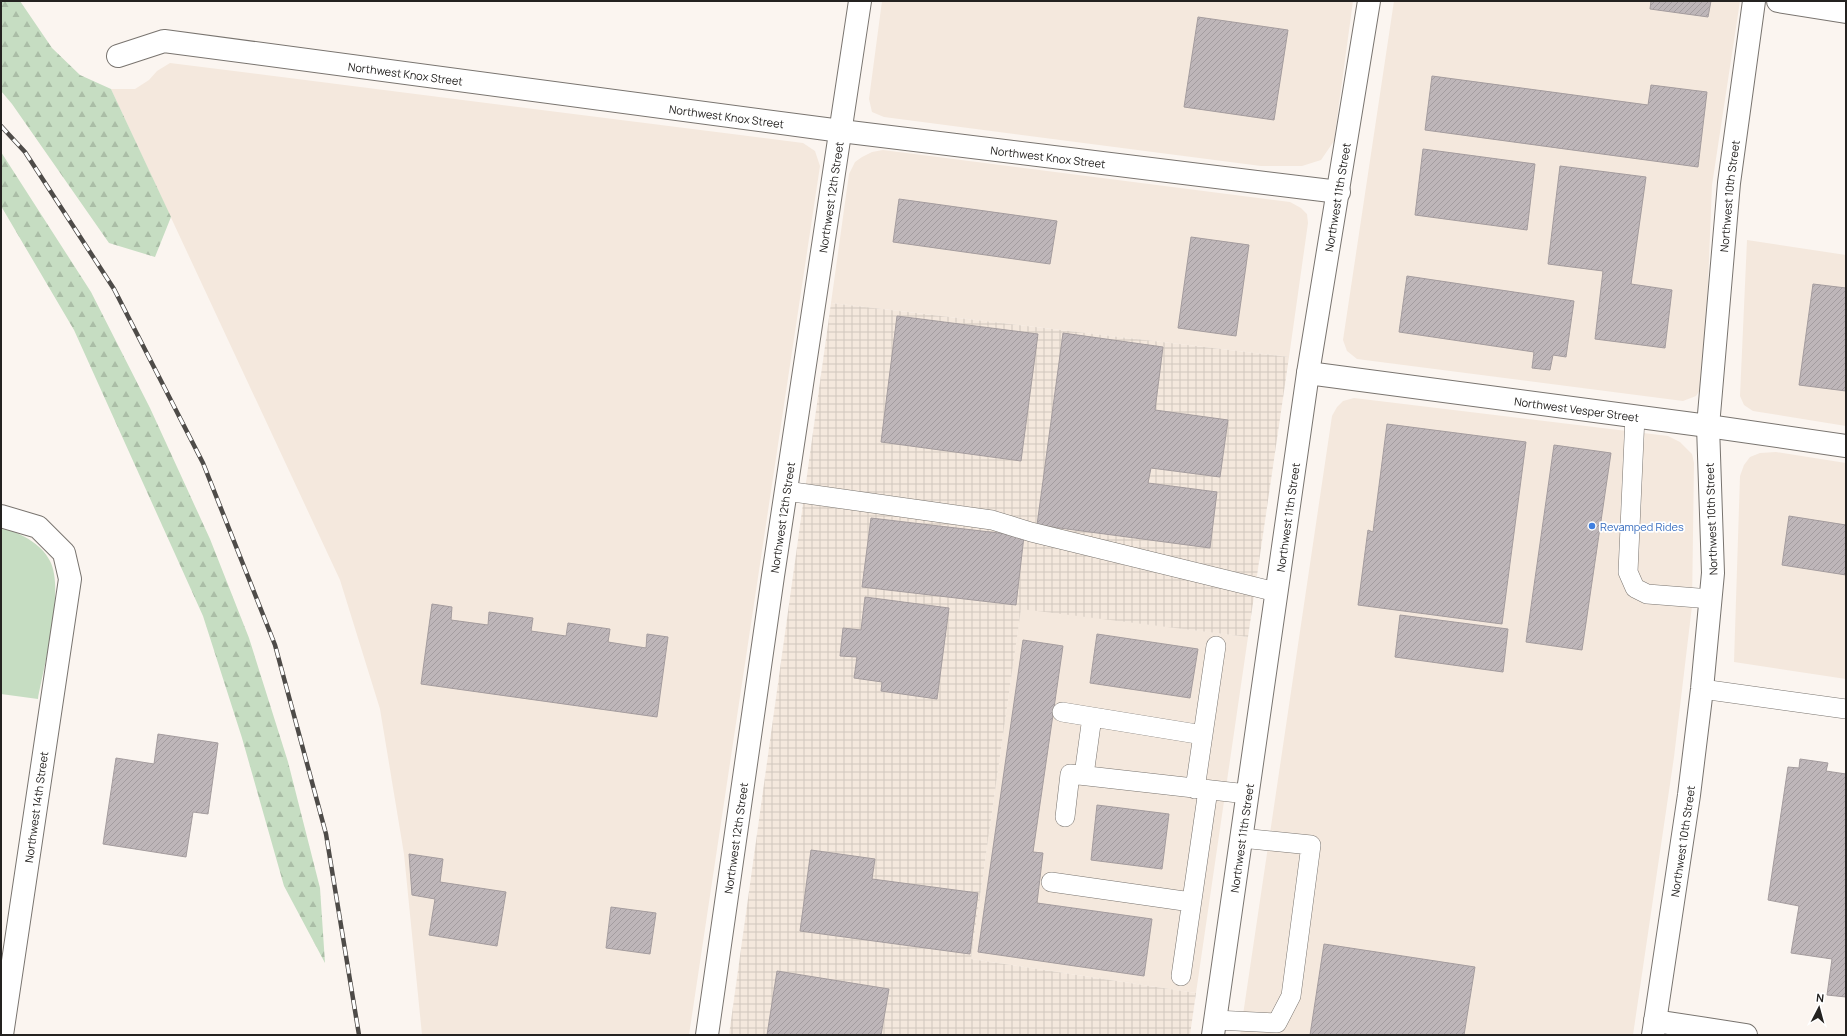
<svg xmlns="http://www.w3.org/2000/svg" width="1847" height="1036" font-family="Manrope,sans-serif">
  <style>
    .built { fill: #f4e8dd }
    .industrial { fill: url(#industrial-grid) }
    .forest { fill: url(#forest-firs) }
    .park { fill: #c6ddc2 }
    .building { fill: url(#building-hatch); stroke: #a49c9e }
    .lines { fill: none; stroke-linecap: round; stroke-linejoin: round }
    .service-casing { stroke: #79746f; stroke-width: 20 }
    .minor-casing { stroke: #79746f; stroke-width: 24 }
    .tertiary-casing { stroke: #79746f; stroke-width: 24 }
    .service { stroke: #fff; stroke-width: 19 }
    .minor { stroke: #fff; stroke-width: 22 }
    .tertiary { stroke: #fff; stroke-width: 22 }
    .rail-casing { stroke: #4e4b48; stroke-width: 4.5 }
    .rail { stroke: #fff; stroke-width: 3; stroke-dasharray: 9; stroke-linecap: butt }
    .shop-dot { fill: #3f7fe0; stroke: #fff; stroke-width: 1.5 }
    .labels { text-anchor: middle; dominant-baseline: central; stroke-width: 3.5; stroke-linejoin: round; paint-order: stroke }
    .street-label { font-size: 11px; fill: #242220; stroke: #fff }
    .shop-label { font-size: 11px; fill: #366cbe; stroke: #fff; text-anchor: start }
  </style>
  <defs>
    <pattern id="industrial-grid" width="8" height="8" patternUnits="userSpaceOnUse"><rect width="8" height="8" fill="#f4e8dd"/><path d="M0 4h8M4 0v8" fill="none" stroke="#d1c7bd"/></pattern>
    <pattern id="forest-firs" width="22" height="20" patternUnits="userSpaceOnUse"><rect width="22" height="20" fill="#c6ddc2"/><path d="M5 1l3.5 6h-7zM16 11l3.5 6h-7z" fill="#aabda6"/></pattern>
    <pattern id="building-hatch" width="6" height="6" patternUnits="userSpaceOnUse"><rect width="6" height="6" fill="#beb6b9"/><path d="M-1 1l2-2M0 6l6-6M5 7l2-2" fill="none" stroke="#a39c9f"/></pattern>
  </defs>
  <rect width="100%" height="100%" fill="#fbf5f0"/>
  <!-- built -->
  <path class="built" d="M 882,1 L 1353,1 L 1334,141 L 1321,160 L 1302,166 L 1261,166 L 884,117 L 872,112 L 869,99 Z
    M 1394,1 L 1740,1 L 1712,185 L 1704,384 L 1696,396 L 1683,401 L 1357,359 L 1347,351 L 1343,340 Z
    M 170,63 L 803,143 L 815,151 L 820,166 L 689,1035 L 422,1035 L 404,854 L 380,709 L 340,580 L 111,89 L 135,89 L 149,80 L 157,71 Z
    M 883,150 L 1290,202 L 1301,208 L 1307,214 L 1308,223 L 1289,357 L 831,303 L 849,174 L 855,162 L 862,157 L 872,152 Z
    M 1747,240 L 1846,255 L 1846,426 L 1753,411 L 1744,405 L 1740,396 Z
    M 1354,398 L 1668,436 L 1680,442 L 1692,454 L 1694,463 L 1692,606 L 1674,757 L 1633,1035 L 1240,1035 L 1332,416 L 1337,407 L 1343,401 Z
    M 1776,452 L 1846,463 L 1846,679 L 1734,662 L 1740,476 L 1744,465 L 1750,457 L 1760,453 Z
    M 1021,608 L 1248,637 L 1196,993 L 971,959 Z"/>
  <!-- industrial -->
  <path class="industrial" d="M 831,303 L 1289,357 L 1248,637 L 1021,609 L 971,959 L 1196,993 L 1190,1035 L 729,1035 Z"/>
  <!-- forest -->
  <path class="forest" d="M 1,1 L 20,1 L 52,48 L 80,75 L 111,89 L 171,217 L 155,257 L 109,243 L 12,104 L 1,91 Z
    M 1,152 L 91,292 L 150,408 L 210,539 L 249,638 L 288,762 L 320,888 L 325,963 L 284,886 L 242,738 L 203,616 L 74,330 L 1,206 Z"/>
  <!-- park -->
  <path class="park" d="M 1,528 C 19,532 41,543 50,561 C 65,590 44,666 38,699 L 1,694 Z"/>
  <!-- building -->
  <path class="building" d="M 1651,1 L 1711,1 L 1708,17 L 1650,9 Z
    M 1198,17 L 1288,30 L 1274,120 L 1184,107 Z
    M 1432,76 L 1648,105 L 1651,85 L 1707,92 L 1698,167 L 1425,130 Z
    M 1423,149 L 1535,164 L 1527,230 L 1415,215 Z
    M 1560,166 L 1646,177 L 1631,284 L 1672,290 L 1665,348 L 1595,339 L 1603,271 L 1548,264 Z
    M 899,199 L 1057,221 L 1050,264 L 893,242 Z
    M 1191,237 L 1249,245 L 1236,336 L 1178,328 Z
    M 1407,276 L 1574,301 L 1566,357 L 1553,355 L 1550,370 L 1532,368 L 1534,352 L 1399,332 Z
    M 1813,284 L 1846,288 L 1846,391 L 1799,385 Z
    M 897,316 L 1038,334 L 1021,461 L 881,442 Z
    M 1063,333 L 1163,347 L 1155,410 L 1228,420 L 1220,477 L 1151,468 L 1148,483 L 1217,492 L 1210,548 L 1037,525 Z
    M 1387,424 L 1526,442 L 1502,624 L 1358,605 L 1368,530 L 1373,532 Z
    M 1554,445 L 1611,453 L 1582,650 L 1526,642 Z
    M 1789,516 L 1846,525 L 1846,575 L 1782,565 Z
    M 871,518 L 1024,536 L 1016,605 L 862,587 Z
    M 865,597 L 949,608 L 937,699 L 881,691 L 882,682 L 854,678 L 857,657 L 840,656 L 843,628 L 861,630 Z
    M 432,604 L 452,607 L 451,620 L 488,625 L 489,612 L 533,618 L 531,631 L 566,636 L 568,623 L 610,629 L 608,642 L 646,648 L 647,634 L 668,637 L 657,717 L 421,684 Z
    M 1400,615 L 1508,629 L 1503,672 L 1395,657 Z
    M 1097,634 L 1198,649 L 1190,698 L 1090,683 Z
    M 1023,640 L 1063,646 L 1033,852 L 1043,853 L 1037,903 L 1152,919 L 1144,976 L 978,952 Z
    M 158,734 L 218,743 L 208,814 L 193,812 L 186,857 L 103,844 L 116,758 L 154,764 Z
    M 1800,759 L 1828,763 L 1826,771 L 1846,774 L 1846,997 L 1827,995 L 1832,959 L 1791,953 L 1799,906 L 1768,900 L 1788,767 L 1799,768 Z
    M 1097,805 L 1169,814 L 1162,869 L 1091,860 Z
    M 811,850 L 875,859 L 872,879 L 978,893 L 970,954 L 800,931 Z
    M 409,854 L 443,859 L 440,882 L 506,892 L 497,946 L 429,935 L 435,899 L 412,895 Z
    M 611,907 L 656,913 L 650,954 L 606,948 Z
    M 1324,944 L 1475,967 L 1464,1035 L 1310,1035 Z
    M 777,971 L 889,989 L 881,1035 L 767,1035 Z"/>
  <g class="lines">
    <!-- service casing -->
    <g class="service-casing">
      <path id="service" d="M 1635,416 L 1628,572 L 1635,588 L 1647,594 L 1711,599
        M 786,491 L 992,520 L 1031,532 L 1276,592
        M 1702,689 L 1846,709
        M 1062,712 L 1203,735
        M 1084,775 L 1092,717
        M 1195,789 L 1216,646
        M 1065,817 L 1070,774 L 1247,794
        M 1051,882 L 1191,902
        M 1181,976 L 1208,790
        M 1215,1020 L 1277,1023 L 1291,996 L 1311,845 L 1241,838"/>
    </g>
    <!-- minor casing -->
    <g class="minor-casing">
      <g id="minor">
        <path d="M 1778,1 L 1846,12"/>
        <path id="s1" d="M 118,56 L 164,41 L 841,131 L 1339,192"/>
        <path id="s2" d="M 1308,373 L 1708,426 L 1846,446"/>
        <path d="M 1,516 L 38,527 L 64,553 L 70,579 L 2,1035"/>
        <path d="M 1655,1021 L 1746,1035"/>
        <path id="s3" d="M 707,1035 L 773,576 L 860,1"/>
        <path id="s4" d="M 1213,1035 L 1308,373 L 1369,1"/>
      </g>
    </g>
    <!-- tertiary casing -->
    <g class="tertiary-casing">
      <g id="tertiary">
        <path id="s5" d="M 1653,1035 L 1689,795 L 1702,689 L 1713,573 L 1708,426 L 1729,183 L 1754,1"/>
      </g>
    </g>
    <!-- service -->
    <use href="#service" class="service"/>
    <!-- minor -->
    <use href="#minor" class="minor"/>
    <!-- tertiary -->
    <use href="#tertiary" class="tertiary"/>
    <!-- rail casing -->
    <g class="rail-casing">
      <path id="rail" d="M 1,126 L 25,152 L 114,289 L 203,463 L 275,645 L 326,834 L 359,1035"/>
    </g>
    <!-- rail -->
    <use href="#rail" class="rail"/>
  </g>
  <!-- markers -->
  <circle class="shop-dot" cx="1592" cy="526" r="4"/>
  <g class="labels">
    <!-- street labels -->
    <g class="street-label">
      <text stroke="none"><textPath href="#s1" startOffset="292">Northwest Knox Street</textPath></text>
      <text stroke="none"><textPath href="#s1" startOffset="616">Northwest Knox Street</textPath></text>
      <text stroke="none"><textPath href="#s1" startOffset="940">Northwest Knox Street</textPath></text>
      <text stroke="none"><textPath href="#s5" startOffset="844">Northwest 10th Street</textPath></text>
      <text stroke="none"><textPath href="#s4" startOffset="847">Northwest 11th Street</textPath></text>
      <text stroke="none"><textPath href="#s3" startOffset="847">Northwest 12th Street</textPath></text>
      <text stroke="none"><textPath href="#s2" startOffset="271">Northwest Vesper Street</textPath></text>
      <text stroke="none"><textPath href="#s4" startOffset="523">Northwest 11th Street</textPath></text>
      <text stroke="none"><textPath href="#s3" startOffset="523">Northwest 12th Street</textPath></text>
      <text transform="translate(1711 519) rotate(-92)">Northwest 10th Street</text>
      <text transform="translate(36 807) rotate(-82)">Northwest 14th Street</text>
      <text stroke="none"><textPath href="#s3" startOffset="199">Northwest 12th Street</textPath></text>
      <text stroke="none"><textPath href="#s4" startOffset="199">Northwest 11th Street</textPath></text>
      <text stroke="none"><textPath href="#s5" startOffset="196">Northwest 10th Street</textPath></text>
    </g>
    <!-- shop labels -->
    <g class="shop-label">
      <text x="1600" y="526">Revamped Rides</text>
    </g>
  </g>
  <!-- border -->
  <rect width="1847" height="1036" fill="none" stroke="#242220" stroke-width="4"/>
  <!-- north arrow -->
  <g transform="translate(1819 1008) rotate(6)" stroke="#ffffff" stroke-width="3" paint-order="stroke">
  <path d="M0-3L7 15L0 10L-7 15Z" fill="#242220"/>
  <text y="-6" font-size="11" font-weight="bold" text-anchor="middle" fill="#242220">N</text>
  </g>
</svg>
